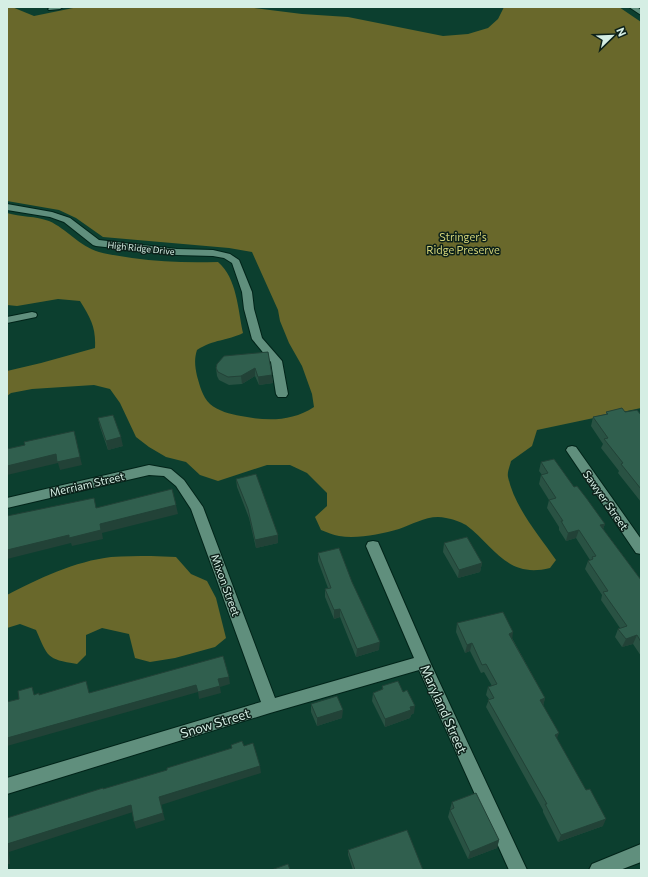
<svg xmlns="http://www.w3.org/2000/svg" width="648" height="877" font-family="Commissioner,sans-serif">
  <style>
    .forest { fill: #69682b }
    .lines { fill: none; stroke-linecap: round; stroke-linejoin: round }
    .street-casing { stroke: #002419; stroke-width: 2 }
    .street { fill: #608f7d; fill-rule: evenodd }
    .wall { fill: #295243 }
    .shaded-wall { fill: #224237 }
    .building { fill: #305f4e; stroke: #224237 }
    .labels { text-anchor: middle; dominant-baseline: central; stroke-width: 3; stroke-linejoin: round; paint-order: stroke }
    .far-street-label { font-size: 9px; fill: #d5eee4; stroke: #0d211a }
    .park-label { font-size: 11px; fill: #d2d278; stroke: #0d211a }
    .street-label { font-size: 11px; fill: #d5eee4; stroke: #0d211a }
    .near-street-label { font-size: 13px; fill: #d5eee4; stroke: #0d211a }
  </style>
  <rect width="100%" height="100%" fill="#0c3f2f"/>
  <!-- forest -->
  <path class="forest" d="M 7,7 L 12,7 L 34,16 L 78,7 L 247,7 L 302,14 L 348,17 L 443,36 L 468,34 L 488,28 L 498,19 L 504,7 L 619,7 L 641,22 L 641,408 L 537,430 L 532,446 L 511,461 C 510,466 507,472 508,477 C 515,508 538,534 556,560 L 550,568 C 507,579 495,547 466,525 C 461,522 452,519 446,518 C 429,514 414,524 399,529 C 381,534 358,539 339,536 C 333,535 327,532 321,530 L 315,517 L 327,506 L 327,493 L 307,473 L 290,465 L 267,465 L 218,481 L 200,475 L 186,462 L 166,457 L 149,447 L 136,437 L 120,403 L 110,389 L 94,385 L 32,389 L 11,393 L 7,396 L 7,371 L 41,363 L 95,348 C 96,327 91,319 80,301 L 58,299 L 17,306 L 7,305 L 7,213 C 20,217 36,216 49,221 C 67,229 79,246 99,252 C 109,255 121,256 132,258 C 161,262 188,263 218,262 C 237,278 238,310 243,333 C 227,341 214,339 197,350 C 194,359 195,367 197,376 C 200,386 202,396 210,404 C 218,411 230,414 241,416 C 266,421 291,422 314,407 L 312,394 L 302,366 L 289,343 L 280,321 L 278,310 L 252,252 L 229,248 L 103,237 L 76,218 L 59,210 L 7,201 Z
    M 151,556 L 176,557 L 191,574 L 207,581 L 216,598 L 226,638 L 215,647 L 175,658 L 150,662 L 135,658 L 129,634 L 102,628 L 86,635 L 86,655 L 77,664 C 46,659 48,657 36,630 L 20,624 L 7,628 L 7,595 C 37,579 76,561 111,557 C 124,556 138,556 151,556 Z"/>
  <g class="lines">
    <!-- street casing -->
    <g class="street-casing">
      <path id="street" d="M 51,7 L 63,7 L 60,9 L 49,10 L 48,9 Z
        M 629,7 L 637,7 L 641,10 L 641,15 Z
        M 7,204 L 52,212 L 70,218 L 99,240 L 177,249 L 213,250 L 230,254 L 239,260 L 252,292 L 254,309 L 262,338 L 282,361 L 288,394 L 286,397 L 278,397 L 276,394 L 271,362 L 252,339 L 244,309 L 242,292 L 232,263 L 224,258 L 213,256 L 177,255 L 96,246 L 93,245 L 64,222 L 50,217 L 7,210 Z
        M 32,312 L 36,313 L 37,315 L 36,317 L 7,323 L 7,317 Z
        M 572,446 L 576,447 L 641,539 L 641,554 L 636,553 L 568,453 L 566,450 L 568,447 Z
        M 149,465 L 171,469 L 184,480 L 203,507 L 275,698 L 414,658 L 366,546 L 368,542 L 373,541 L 378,542 L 430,662 L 527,870 L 509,870 L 419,670 L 270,713 L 7,794 L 7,778 L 261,702 L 191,509 L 176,486 L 164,476 L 149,475 L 7,508 L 7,498 Z
        M 641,844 L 641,862 L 620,870 L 589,870 L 592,864 Z"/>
    </g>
    <!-- street -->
    <use href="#street" class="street"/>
  </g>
  <!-- wall -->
  <path class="wall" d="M 268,352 L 273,383 L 259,385 L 255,376 L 242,384 L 229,385 L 219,380 L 217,376 L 216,368 Z
    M 606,412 L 625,412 L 641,415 L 641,502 L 618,473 L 619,471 L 601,448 L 603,444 L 591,426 L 593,417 L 606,414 Z
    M 98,418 L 123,446 L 108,450 L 100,427 Z
    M 541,462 L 574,487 L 605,524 L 603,529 L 641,580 L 641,656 L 633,644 L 622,647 L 615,637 L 618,629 L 620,628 L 601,600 L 602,595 L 585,569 L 588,561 L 590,560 L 576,538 L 566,541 L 559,530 L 559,527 L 547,508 L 549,500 L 539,484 L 541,475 L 542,475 L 539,471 Z
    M 236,479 L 278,535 L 278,543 L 256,548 L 249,518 L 237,487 Z
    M 444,543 L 482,563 L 480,572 L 458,578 L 443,552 Z
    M 318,553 L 379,650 L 356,657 L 340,617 L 334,619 L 325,597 L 325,589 L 328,588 L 318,561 Z
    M 457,623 L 512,638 L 545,698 L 543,706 L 557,739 L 603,826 L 558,842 L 543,812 L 543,810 L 486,707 L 489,699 L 486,695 L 488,687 L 492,686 L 484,672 L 481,673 L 470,651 L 465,653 L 456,632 Z
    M 382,686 L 414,713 L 411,715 L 410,718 L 385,727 L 372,701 L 373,693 L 382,690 Z
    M 311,704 L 342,718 L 317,726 L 311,712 Z
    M 452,802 L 499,840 L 497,848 L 468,859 L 448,817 Z
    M 348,850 L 423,870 L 353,870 L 348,855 Z"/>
  <!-- shaded-wall -->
  <path class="shaded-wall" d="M 255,368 L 255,376 L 242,384 L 241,376 Z
    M 272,375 L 273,383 L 259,385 L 258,377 Z
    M 74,431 L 82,465 L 60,470 L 58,463 L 7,475 L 7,466 Z
    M 121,437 L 123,446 L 108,450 L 106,441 Z
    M 176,505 L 178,514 L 102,533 L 103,539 L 72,546 L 71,543 L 7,559 L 7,550 L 100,524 Z
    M 605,524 L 602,532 L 600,525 Z
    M 579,530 L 576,538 L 566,541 L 568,533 Z
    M 278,535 L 278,543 L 256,548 L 255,540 Z
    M 482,563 L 480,572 L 458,578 L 459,570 Z
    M 340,609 L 340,617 L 334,619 L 334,610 Z
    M 513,632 L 512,641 L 509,634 Z
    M 637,635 L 633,644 L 622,647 L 626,639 Z
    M 380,642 L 379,650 L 356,657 L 357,649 Z
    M 472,643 L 470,651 L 465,653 L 467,645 Z
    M 229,677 L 230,684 L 220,687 L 221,693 L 199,699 L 198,692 L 218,679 Z
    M 196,685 L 198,692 L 7,746 L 7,738 Z
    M 545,698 L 543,706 L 540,700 Z
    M 415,706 L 414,713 L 411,715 L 410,718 L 385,727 L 385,719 L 410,707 Z
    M 343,710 L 342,718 L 317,726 L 317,718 Z
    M 559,733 L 556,741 L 555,735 Z
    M 260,766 L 261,773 L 161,805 L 165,820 L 136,829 L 134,822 L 159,797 Z
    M 131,805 L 133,812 L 9,852 L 10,864 L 7,864 L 7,844 Z
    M 606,819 L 603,826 L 558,842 L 561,835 Z
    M 499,840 L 497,848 L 468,859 L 470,852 Z"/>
  <!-- building -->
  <path class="building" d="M 268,352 L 272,375 L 258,377 L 255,368 L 241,376 L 228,377 L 218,372 L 216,368 L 217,364 L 224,356 Z
    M 622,408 L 625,412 L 637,410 L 641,415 L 641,489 L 621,464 L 623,463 L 604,439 L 608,438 L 593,417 L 608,414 L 606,412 Z
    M 113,415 L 121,437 L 106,441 L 98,418 Z
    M 74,431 L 80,457 L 57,462 L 56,454 L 7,466 L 7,449 L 25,445 L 24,442 Z
    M 554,459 L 574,487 L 577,486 L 587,499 L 605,524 L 600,525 L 641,580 L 641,586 L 640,587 L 641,588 L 641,642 L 637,635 L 626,639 L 618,629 L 627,626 L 603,592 L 608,591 L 588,561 L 593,559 L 592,557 L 596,556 L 579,530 L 568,533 L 561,521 L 563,521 L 549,500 L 556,498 L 541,475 L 548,473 L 541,462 Z
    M 256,474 L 278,535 L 255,540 L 248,509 L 236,479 Z
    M 172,489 L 176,505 L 100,524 L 101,530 L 69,538 L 69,535 L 7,550 L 7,516 L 94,498 L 96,508 Z
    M 467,537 L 482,563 L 459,570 L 444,543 Z
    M 339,548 L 352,582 L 380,642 L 357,649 L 340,609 L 334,610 L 325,589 L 331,588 L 318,553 Z
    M 503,612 L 513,632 L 509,634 L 545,698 L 540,700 L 559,733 L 555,735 L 586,790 L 590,789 L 606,819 L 561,835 L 545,804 L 547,804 L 488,700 L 494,698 L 488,687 L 497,684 L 486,664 L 482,665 L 472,643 L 467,645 L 457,623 Z
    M 223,656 L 229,677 L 218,679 L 220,686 L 198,692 L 196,685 L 7,738 L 7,702 L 19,699 L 18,691 L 32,687 L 34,695 L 39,693 L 39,695 L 86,681 L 89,693 Z
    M 398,681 L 403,692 L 407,690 L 415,706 L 410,707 L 411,710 L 385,719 L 373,693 L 383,689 L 382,686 Z
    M 337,696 L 343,710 L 317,718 L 311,704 Z
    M 242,741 L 244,746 L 253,743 L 260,766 L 159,797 L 163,813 L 134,822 L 131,805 L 7,844 L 7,818 L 103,788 L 103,789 L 167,770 L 167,768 L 232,748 L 231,745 Z
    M 476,793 L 499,840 L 470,852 L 450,810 L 454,808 L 452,802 Z
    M 407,830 L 423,870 L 355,870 L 348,850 Z
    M 288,864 L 290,870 L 271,870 Z"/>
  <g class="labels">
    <!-- far-street labels -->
    <g class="far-street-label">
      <text transform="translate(141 248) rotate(6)">High Ridge Drive</text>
    </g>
    <!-- park labels -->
    <g class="park-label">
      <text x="463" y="236">Stringer's<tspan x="463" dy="13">Ridge Preserve</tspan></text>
    </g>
    <!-- street labels -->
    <g class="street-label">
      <text transform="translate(87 484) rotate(-13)">Merriam Street</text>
      <text transform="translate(606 500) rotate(55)">Sawyer Street</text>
      <text transform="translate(226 585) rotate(70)">Mixon Street</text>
    </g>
    <!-- near-street labels -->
    <g class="near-street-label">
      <text transform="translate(444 709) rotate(66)">Maryland Street</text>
      <text transform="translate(215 723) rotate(-17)">Snow Street</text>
    </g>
  </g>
  <!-- border -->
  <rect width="648" height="877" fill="none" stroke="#d5eee4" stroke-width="16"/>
  <!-- north arrow -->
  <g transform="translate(612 36) rotate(67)" stroke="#0d211a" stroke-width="3" paint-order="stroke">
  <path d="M0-3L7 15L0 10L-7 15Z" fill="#d5eee4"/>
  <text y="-6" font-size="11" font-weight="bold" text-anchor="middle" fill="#d5eee4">N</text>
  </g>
</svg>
